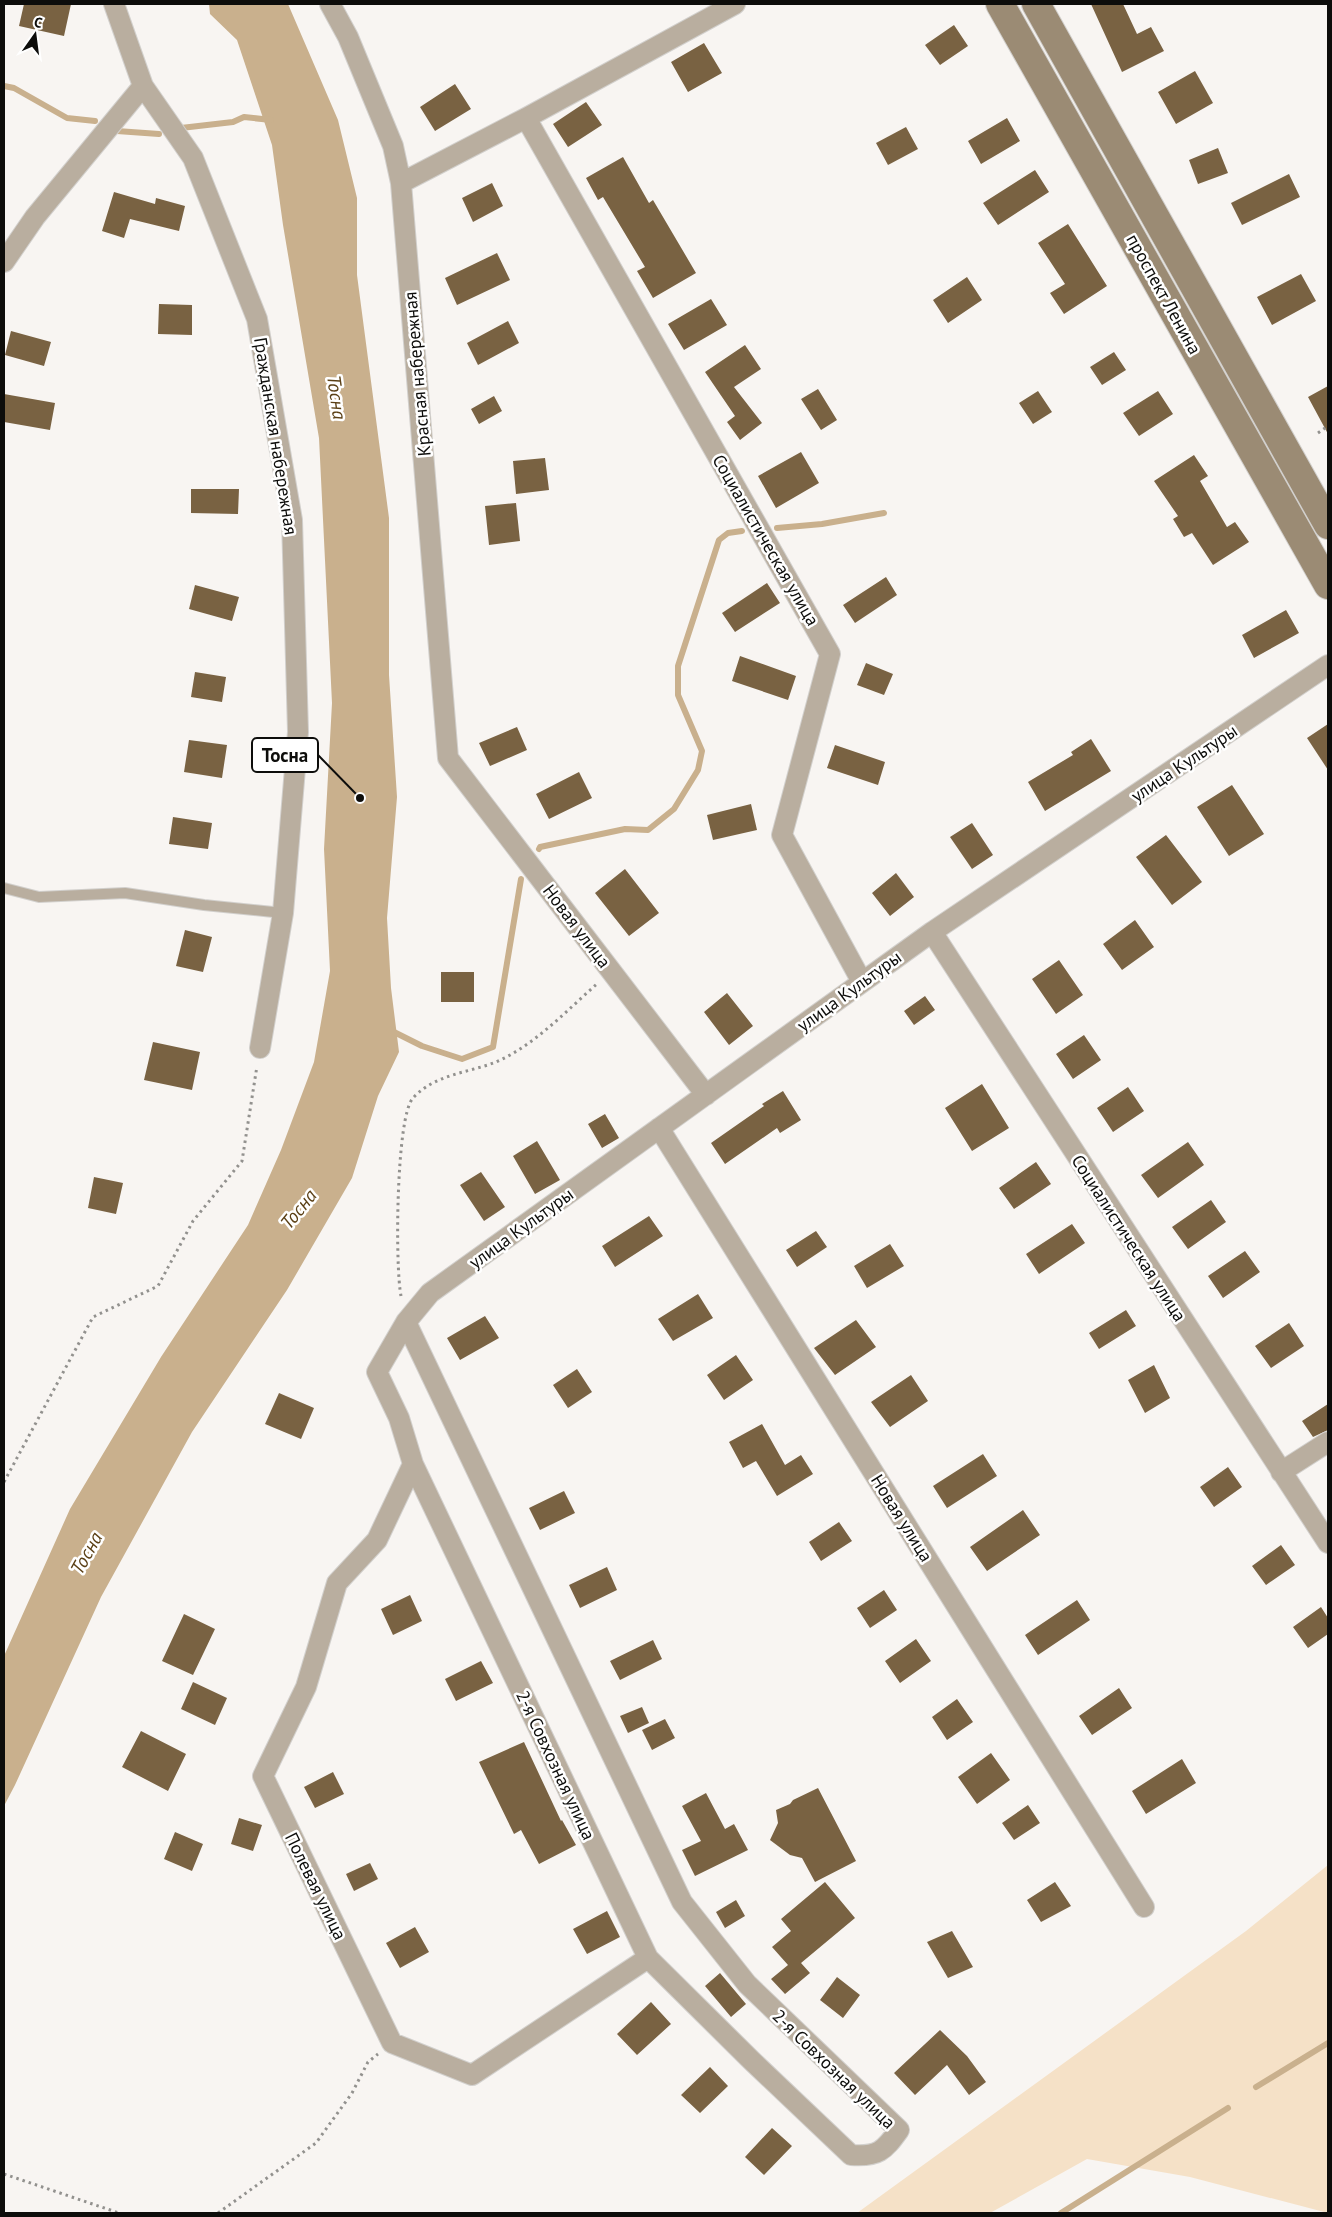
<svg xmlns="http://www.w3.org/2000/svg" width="1332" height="2217" font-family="'PT Sans',sans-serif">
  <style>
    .green { fill: #f5e1c7 }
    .water { fill: #c9b08d }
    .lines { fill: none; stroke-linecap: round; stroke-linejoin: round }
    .stream { stroke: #c9b08d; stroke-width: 6 }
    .building { fill: #796242 }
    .service-casing { stroke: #d2d0cd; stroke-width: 12 }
    .minor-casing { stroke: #d2d0cd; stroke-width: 22 }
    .secondary-casing { stroke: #d2d0cd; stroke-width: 30 }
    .path { stroke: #92918e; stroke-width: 3; stroke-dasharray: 2.5 4; stroke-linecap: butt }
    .service { stroke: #b9ae9f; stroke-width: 10 }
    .minor { stroke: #b9ae9f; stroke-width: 20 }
    .secondary { stroke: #9b8b74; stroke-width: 28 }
    .labels { text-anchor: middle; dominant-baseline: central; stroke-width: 5; stroke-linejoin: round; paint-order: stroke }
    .street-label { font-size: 18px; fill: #0d0d0b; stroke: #fff }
    .water-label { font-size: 19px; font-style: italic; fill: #5b4016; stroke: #fff }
    .leader { fill: none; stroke: #0d0d0b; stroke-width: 2 }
    .callout-dot { fill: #0d0d0b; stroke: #fff; stroke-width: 2 }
    .callout { fill: #fff; stroke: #0d0d0b; stroke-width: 2 }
    .callout-label { font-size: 19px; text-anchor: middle; font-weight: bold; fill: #0d0d0b }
  </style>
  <rect width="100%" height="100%" fill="#f8f5f2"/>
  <!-- green -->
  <path class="green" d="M 1328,1865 L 1328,2213 L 1190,2177 L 1087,2159 L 990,2213 L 857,2213 L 1246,1931 Z"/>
  <!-- water -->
  <path class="water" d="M 209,4 L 288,4 L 338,120 L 357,198 L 357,275 L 389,518 L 389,675 L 397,797 L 387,918 L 391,988 L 399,1052 L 378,1096 L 352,1178 L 287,1290 L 192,1432 L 101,1597 L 15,1785 L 4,1806 L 4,1656 L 70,1509 L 161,1357 L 248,1225 L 281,1150 L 314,1062 L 330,971 L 324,849 L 332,703 L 319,438 L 283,225 L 272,145 L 237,40 L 210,14 Z"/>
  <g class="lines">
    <!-- stream -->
    <path class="stream" d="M 4,86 L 14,88 L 67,118 L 95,121
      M 181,128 L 233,122 L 244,117 L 271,120
      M 117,131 L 159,134
      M 777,528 L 822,524 L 884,513
      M 539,849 L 540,847 L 625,829 L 648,830 L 674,809 L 698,770 L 702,751 L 678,695 L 678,666 L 719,540 L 728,533 L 742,531
      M 390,1030 L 422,1046 L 462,1059 L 493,1047 L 521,879
      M 1256,2087 L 1328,2043
      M 1061,2213 L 1228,2108"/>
  </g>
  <!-- building -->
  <path class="building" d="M 24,4 L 71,4 L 64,36 L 19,26 Z
    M 1091,4 L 1123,4 L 1137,34 L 1151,27 L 1164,51 L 1122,72 Z
    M 954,25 L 968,46 L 940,65 L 925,45 Z
    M 704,43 L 722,73 L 688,92 L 671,62 Z
    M 1195,71 L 1213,103 L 1176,124 L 1158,92 Z
    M 455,84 L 471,109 L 435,131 L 420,107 Z
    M 586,102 L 602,125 L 568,147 L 553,124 Z
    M 1007,118 L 1020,141 L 981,164 L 968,141 Z
    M 906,127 L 918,149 L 888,165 L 876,143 Z
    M 1218,148 L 1228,173 L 1198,184 L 1189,160 Z
    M 623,157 L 649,203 L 653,200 L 696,273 L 653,298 L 637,271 L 645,267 L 603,197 L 598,200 L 586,178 Z
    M 1035,170 L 1049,192 L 998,225 L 983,203 Z
    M 1289,174 L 1300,197 L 1242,225 L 1231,203 Z
    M 492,183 L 503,206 L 473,222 L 462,198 Z
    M 114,192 L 155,204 L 156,198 L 185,206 L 179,231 L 130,219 L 124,238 L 102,231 Z
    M 1068,224 L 1107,286 L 1064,314 L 1050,293 L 1065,284 L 1038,243 Z
    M 497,253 L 510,280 L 457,305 L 445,278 Z
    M 1301,274 L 1316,301 L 1272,325 L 1257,297 Z
    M 967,277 L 982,300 L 948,323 L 933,300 Z
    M 711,299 L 727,325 L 684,350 L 668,324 Z
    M 159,304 L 192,305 L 192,335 L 158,334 Z
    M 508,321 L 519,343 L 478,365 L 467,343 Z
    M 11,331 L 51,342 L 44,366 L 5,355 Z
    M 745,345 L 761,369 L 734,387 L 762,423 L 740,440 L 727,422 L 735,416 L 705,372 Z
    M 1114,352 L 1126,370 L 1102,385 L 1090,367 Z
    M 1328,386 L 1328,434 L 1308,397 Z
    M 818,389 L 837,420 L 821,430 L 801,399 Z
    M 1038,391 L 1052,412 L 1033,424 L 1019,403 Z
    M 1158,391 L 1173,414 L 1139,436 L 1123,413 Z
    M 4,394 L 55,403 L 50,430 L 4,422 Z
    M 494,396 L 502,411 L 479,424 L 471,409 Z
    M 801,452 L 819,483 L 776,508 L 758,476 Z
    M 1194,455 L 1208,476 L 1200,481 L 1227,527 L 1235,522 L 1249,542 L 1213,565 L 1192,533 L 1184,537 L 1173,519 L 1178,516 L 1154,481 Z
    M 545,458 L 549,490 L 516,494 L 513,461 Z
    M 191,489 L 239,489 L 238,514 L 191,513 Z
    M 516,503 L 520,541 L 489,545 L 485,506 Z
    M 886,577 L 897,595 L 855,623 L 843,605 Z
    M 767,583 L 780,603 L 735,632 L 722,613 Z
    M 195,585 L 239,597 L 232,621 L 189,609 Z
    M 1286,610 L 1299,633 L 1254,658 L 1242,635 Z
    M 740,656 L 796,676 L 788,700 L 732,681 Z
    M 866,663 L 893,674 L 884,695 L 857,685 Z
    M 195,672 L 226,677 L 222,702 L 191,697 Z
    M 1328,724 L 1328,770 L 1307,738 Z
    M 517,727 L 527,750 L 490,766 L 479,743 Z
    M 1091,739 L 1111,771 L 1045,811 L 1028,782 L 1073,755 L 1071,752 Z
    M 189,740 L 227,745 L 222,778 L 184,772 Z
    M 835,745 L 885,762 L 878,785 L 827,768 Z
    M 579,772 L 592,798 L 549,819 L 536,794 Z
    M 1232,785 L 1264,834 L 1229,856 L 1197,807 Z
    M 751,804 L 757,830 L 713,840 L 707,815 Z
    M 173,817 L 212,823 L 208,849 L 169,844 Z
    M 972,823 L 993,855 L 972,869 L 950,837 Z
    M 1166,835 L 1202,882 L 1172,905 L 1136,857 Z
    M 625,869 L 659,913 L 629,936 L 595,893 Z
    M 896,873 L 914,897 L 890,916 L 872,893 Z
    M 1135,920 L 1154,947 L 1122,970 L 1103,944 Z
    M 185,930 L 212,937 L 203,972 L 176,966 Z
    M 1059,960 L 1083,995 L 1056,1014 L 1032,979 Z
    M 441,972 L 474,972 L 474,1002 L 441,1002 Z
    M 727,993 L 753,1026 L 729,1045 L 704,1012 Z
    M 925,996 L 935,1010 L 914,1025 L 904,1011 Z
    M 1084,1035 L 1101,1060 L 1073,1079 L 1056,1054 Z
    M 153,1042 L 200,1052 L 192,1090 L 144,1080 Z
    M 982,1084 L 1009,1128 L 972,1151 L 945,1108 Z
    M 1128,1087 L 1144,1111 L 1113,1132 L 1097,1108 Z
    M 783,1091 L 801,1120 L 780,1133 L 777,1128 L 725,1164 L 711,1143 L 764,1106 L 762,1104 Z
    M 605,1114 L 619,1138 L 602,1148 L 588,1124 Z
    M 537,1141 L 560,1180 L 535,1194 L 513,1156 Z
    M 1188,1142 L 1204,1165 L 1158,1198 L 1141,1175 Z
    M 1036,1162 L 1051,1184 L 1014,1209 L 999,1188 Z
    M 481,1172 L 505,1207 L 484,1221 L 460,1185 Z
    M 94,1177 L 123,1183 L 116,1214 L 88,1208 Z
    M 1211,1200 L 1226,1222 L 1188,1249 L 1172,1227 Z
    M 649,1216 L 663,1236 L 615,1267 L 602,1246 Z
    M 1072,1224 L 1085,1243 L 1039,1274 L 1026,1254 Z
    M 816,1231 L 827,1247 L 797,1267 L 786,1250 Z
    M 890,1244 L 904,1266 L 867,1288 L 854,1266 Z
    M 1245,1251 L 1260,1272 L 1223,1298 L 1208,1276 Z
    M 698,1294 L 713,1318 L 673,1341 L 658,1319 Z
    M 1126,1310 L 1136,1326 L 1099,1349 L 1089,1333 Z
    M 485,1316 L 499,1338 L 460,1360 L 447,1338 Z
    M 856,1320 L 876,1347 L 835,1375 L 814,1348 Z
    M 1289,1323 L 1304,1346 L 1271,1368 L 1255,1346 Z
    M 736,1355 L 753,1380 L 724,1400 L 707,1375 Z
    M 1154,1365 L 1170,1398 L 1145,1413 L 1128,1380 Z
    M 577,1369 L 592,1392 L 568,1408 L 553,1385 Z
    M 911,1375 L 928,1401 L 890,1427 L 871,1402 Z
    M 279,1393 L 314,1408 L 301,1439 L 265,1424 Z
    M 1328,1404 L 1328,1430 L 1313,1437 L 1302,1421 Z
    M 762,1424 L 785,1465 L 801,1455 L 813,1474 L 777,1496 L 756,1461 L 743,1468 L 729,1442 Z
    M 983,1454 L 997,1476 L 947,1508 L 933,1486 Z
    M 1228,1467 L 1242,1487 L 1214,1507 L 1200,1487 Z
    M 564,1491 L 575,1513 L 540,1530 L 529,1508 Z
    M 1023,1510 L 1040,1535 L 987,1571 L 970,1547 Z
    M 839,1522 L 852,1541 L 821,1561 L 809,1542 Z
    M 1281,1545 L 1295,1565 L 1266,1585 L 1252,1566 Z
    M 607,1567 L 617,1590 L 580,1608 L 569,1585 Z
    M 884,1590 L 897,1610 L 870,1628 L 857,1608 Z
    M 410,1595 L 422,1621 L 393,1635 L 381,1609 Z
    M 1077,1600 L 1090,1620 L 1038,1655 L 1025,1635 Z
    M 1321,1607 L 1328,1618 L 1328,1634 L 1308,1648 L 1293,1627 Z
    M 184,1614 L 215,1629 L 193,1675 L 162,1661 Z
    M 916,1639 L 931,1661 L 900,1683 L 885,1661 Z
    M 653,1640 L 662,1659 L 620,1680 L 610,1661 Z
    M 481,1661 L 493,1683 L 456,1701 L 445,1679 Z
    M 193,1682 L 227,1698 L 215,1725 L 181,1709 Z
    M 1119,1688 L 1132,1708 L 1092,1735 L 1079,1716 Z
    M 957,1699 L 973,1722 L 947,1740 L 932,1717 Z
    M 642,1707 L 649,1723 L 628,1733 L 620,1716 Z
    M 665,1719 L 675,1738 L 652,1750 L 642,1730 Z
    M 141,1731 L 186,1754 L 168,1791 L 122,1767 Z
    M 524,1742 L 561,1821 L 562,1820 L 576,1845 L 539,1864 L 521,1830 L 514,1834 L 479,1762 Z
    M 991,1753 L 1010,1780 L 977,1804 L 958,1777 Z
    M 1182,1759 L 1196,1783 L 1146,1814 L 1132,1791 Z
    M 333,1772 L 344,1794 L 315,1808 L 304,1787 Z
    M 818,1788 L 856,1861 L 815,1882 L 802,1858 L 790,1855 L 770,1840 L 778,1823 L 776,1810 L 790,1804 L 793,1800 Z
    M 706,1793 L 725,1829 L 734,1824 L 748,1850 L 695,1876 L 682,1850 L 701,1841 L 682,1806 Z
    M 1028,1805 L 1040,1823 L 1014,1840 L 1002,1823 Z
    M 239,1818 L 262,1825 L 253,1851 L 231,1844 Z
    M 175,1832 L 203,1844 L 192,1871 L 164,1859 Z
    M 370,1863 L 378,1879 L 354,1891 L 346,1874 Z
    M 825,1882 L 855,1918 L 801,1963 L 810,1973 L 785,1994 L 771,1979 L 788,1965 L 772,1947 L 791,1931 L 781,1919 Z
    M 1055,1882 L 1071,1906 L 1041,1922 L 1027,1900 Z
    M 736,1900 L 745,1916 L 725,1928 L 716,1912 Z
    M 607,1911 L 620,1937 L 587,1954 L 573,1929 Z
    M 415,1927 L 429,1952 L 400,1968 L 386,1943 Z
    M 952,1931 L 973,1967 L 948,1978 L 927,1942 Z
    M 720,1973 L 746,2004 L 731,2017 L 705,1986 Z
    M 837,1977 L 860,1995 L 843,2018 L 820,2000 Z
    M 651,2002 L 671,2024 L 637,2055 L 617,2034 Z
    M 940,2030 L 967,2056 L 986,2082 L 969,2095 L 947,2065 L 915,2095 L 894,2073 Z
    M 710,2067 L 728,2086 L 700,2113 L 681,2095 Z
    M 772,2128 L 792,2146 L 764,2175 L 745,2157 Z"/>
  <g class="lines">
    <!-- service casing -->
    <g class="service-casing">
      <path id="service" d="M 4,888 L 39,897 L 125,893 L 204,905 L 283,913"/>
    </g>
    <!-- minor casing -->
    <g class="minor-casing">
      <path id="minor" d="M 114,4 L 143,86 L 193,158 L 257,319 L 292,520 L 298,732 L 283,913 L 260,1048
        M 330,4 L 348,37 L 393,146 L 401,183 L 448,758 L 706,1095
        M 526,118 L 830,654 L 782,835 L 862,982
        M 401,183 L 526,118 L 735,4
        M 4,262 L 35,217 L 143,86
        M 932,932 L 1328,1543
        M 659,1128 L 1144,1907
        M 406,1322 L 682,1902 L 747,1984 L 899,2130 C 884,2151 878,2157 851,2155 L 751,2060 L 648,1958 L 413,1464 L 399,1418 L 377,1372 L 406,1322 L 430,1293 L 932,932 L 1328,665
        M 413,1464 L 377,1540 L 337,1583 L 306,1687 L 263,1776 L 392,2043 L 472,2075 L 648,1958
        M 1281,1472 L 1328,1442"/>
    </g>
    <!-- secondary casing -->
    <g class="secondary-casing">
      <path id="secondary" d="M 1000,4 L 1328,585
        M 1036,4 L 1328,525"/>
    </g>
    <!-- path -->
    <path class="path" d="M 1318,433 L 1328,426
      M 401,1296 C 395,1267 396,1116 413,1098 C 435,1074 468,1073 496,1062 C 535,1045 566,1011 598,983
      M 4,1482 L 93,1317 L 158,1286 L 193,1221 L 242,1161 L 257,1066
      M 4,2174 L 119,2213
      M 218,2213 L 316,2143 L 352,2093 L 368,2062 L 378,2054"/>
    <!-- service -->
    <use href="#service" class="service"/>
    <!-- minor -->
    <use href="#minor" class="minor"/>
    <!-- secondary -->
    <use href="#secondary" class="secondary"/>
  </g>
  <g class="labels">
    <!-- street labels -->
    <g class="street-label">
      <text transform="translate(1164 294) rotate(61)">проспект Ленина</text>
      <text transform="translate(417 374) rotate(-95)">Красная набережная</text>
      <text transform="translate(276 436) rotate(81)">Гражданская набережная</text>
      <text transform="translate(766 540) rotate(60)">Социалистическая улица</text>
      <text transform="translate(1184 763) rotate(-34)">улица Культуры</text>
      <text transform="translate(577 926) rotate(53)">Новая улица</text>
      <text transform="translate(849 991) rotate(-36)">улица Культуры</text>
      <text transform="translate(521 1228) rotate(-36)">улица Культуры</text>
      <text transform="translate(1129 1238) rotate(57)">Социалистическая улица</text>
      <text transform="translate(902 1518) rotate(58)">Новая улица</text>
      <text transform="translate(556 1765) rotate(65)">2-я Совхозная улица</text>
      <text transform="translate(316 1886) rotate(64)">Полевая улица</text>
      <text transform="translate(834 2069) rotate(44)">2-я Совхозная улица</text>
    </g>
    <!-- water labels -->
    <g class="water-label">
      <text transform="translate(337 397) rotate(82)">Тосна</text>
      <text transform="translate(298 1209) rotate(-51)">Тосна</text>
      <text transform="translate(86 1553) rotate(-61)">Тосна</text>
    </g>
  </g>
  <!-- callouts -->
  <path class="leader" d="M360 798L318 755"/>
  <circle class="callout-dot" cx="360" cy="798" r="5"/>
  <rect class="callout" x="252" y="738" width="66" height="34" rx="5"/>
  <g class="callout-label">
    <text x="285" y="762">Тосна</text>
  </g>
  <!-- border -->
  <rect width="1332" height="2217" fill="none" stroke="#0d0d0b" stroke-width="10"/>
  <!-- north arrow -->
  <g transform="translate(35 35) rotate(14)" stroke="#ffffff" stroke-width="4" paint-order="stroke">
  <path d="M0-4L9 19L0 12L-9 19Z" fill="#0d0d0b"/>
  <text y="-8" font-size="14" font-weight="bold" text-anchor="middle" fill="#0d0d0b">С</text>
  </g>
</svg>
